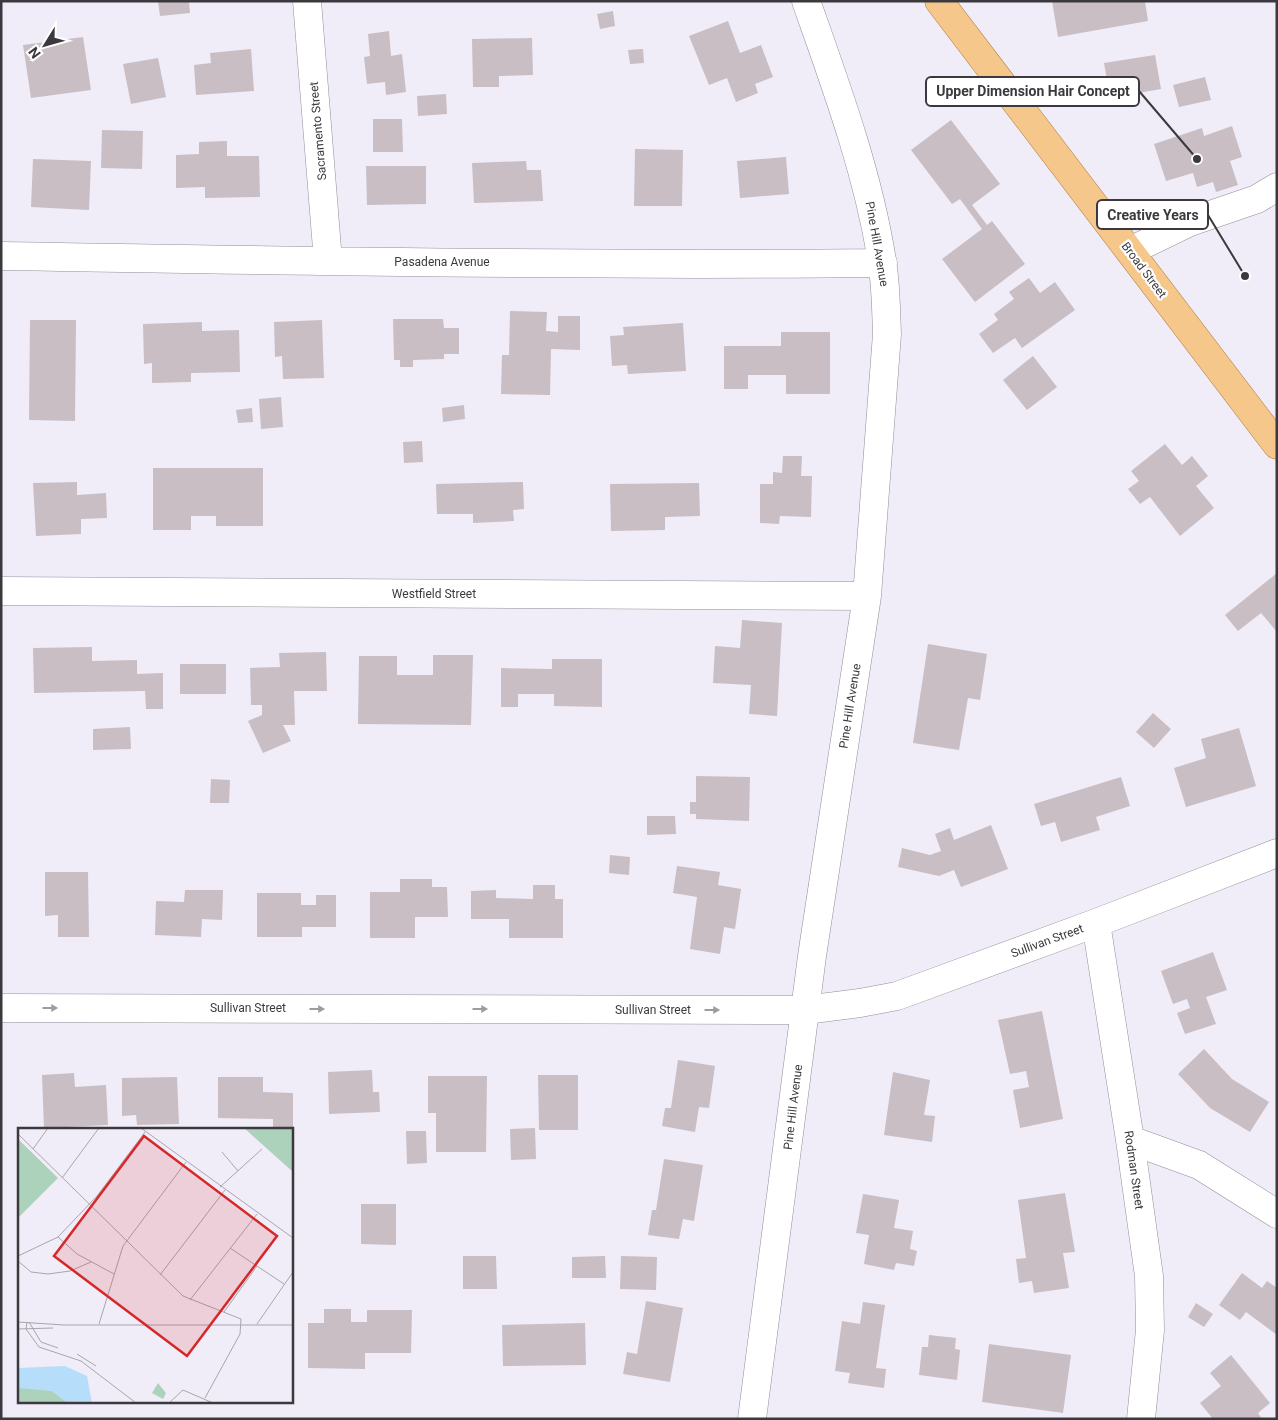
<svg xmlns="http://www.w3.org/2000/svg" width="1278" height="1420" font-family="Roboto,sans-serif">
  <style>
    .building { fill: #c9bec4 }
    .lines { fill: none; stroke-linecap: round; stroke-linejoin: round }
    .minor-casing { stroke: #918e98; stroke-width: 29 }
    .major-casing { stroke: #af7d3e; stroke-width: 29 }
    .minor { stroke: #fff; stroke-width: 28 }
    .major { stroke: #f5c78b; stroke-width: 28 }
    .oneway { fill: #9d9c9e }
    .labels { text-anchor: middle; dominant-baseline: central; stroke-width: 4.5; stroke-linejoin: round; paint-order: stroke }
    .street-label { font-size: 12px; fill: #3b393e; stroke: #fff }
    .inset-road { fill: none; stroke: #a8a5ae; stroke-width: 1 }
    .view { fill: #d62828; fill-opacity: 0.15; stroke: #d62828; stroke-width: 2.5 }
    .inset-edge { fill: none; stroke: #3b393e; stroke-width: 2.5 }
    .leader { fill: none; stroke: #3b393e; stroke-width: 2 }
    .callout-dot { fill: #3b393e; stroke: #fff; stroke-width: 2 }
    .callout { fill: #fff; stroke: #3b393e; stroke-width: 2 }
    .callout-label { font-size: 14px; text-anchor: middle; font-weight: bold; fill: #3b393e }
  </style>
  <rect width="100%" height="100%" fill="#f0edf8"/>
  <!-- building -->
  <path class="building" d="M 158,1 L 189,1 L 190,13 L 160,16 Z
    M 1052,1 L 1145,1 L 1148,21 L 1058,37 Z
    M 613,11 L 615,26 L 600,29 L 597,14 Z
    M 728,21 L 740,53 L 761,45 L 773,77 L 755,84 L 758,93 L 736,102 L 727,78 L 709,85 L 689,36 Z
    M 389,31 L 391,56 L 402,54 L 406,92 L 386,95 L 385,82 L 367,84 L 364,57 L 370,56 L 368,34 Z
    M 83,37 L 91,90 L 31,98 L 23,45 Z
    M 532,38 L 533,75 L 499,76 L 499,87 L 473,87 L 472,39 Z
    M 251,49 L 254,91 L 196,95 L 194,65 L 211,63 L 210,53 Z
    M 643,49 L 644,63 L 630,64 L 628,50 Z
    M 1155,55 L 1161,89 L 1110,98 L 1104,63 Z
    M 158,58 L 166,97 L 131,104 L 123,64 Z
    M 1205,77 L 1211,100 L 1179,107 L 1173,85 Z
    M 446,94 L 447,114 L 418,116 L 417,96 Z
    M 373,119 L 402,119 L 403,152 L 373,152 Z
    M 951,120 L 1000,184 L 972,205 L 987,225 L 992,221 L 1025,264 L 975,302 L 942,259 L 982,229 L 960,199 L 952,204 L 911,150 Z
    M 1232,126 L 1242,157 L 1230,161 L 1238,185 L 1216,192 L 1213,182 L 1197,187 L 1193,173 L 1166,181 L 1154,144 L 1202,128 L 1204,136 Z
    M 102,130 L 143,131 L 142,169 L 101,168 Z
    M 227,141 L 227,156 L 259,156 L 260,197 L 205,198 L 205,187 L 176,188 L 176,155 L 199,154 L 199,142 Z
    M 635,149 L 683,150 L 682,206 L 634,206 Z
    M 786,157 L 789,194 L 740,198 L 737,161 Z
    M 33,159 L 91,161 L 89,210 L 31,207 Z
    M 526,161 L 527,170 L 541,170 L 543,201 L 474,203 L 472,163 Z
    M 366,166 L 426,166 L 426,204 L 367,205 Z
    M 1029,278 L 1040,293 L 1055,282 L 1075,310 L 1022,348 L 1015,338 L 993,353 L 979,334 L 998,320 L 994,314 L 1014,299 L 1009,292 Z
    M 510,311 L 547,312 L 546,331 L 558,332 L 558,316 L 580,316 L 580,350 L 551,349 L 550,395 L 501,394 L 502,355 L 509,355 Z
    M 393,319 L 443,319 L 444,328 L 459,328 L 459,354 L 444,354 L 444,359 L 413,360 L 413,367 L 400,367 L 400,360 L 394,360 Z
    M 30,320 L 76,320 L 75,421 L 29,420 Z
    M 322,320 L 324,378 L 283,379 L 282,356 L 275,357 L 274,322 Z
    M 202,322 L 202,331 L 239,330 L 240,372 L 191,373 L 191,382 L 152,383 L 152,363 L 144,364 L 143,324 Z
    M 683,323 L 686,371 L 628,374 L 627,365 L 612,366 L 610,336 L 624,335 L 623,327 Z
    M 781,332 L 830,332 L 830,394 L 786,394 L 786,375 L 748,375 L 748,389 L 724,389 L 724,346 L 781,346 Z
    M 1033,356 L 1057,387 L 1027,410 L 1003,380 Z
    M 281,397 L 283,427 L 261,429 L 259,399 Z
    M 464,405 L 465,419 L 443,422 L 442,408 Z
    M 252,408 L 253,422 L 238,423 L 236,410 Z
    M 422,441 L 423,462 L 404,463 L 403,442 Z
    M 1165,444 L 1182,465 L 1192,456 L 1208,476 L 1196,486 L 1214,508 L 1180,536 L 1150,497 L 1140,504 L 1128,489 L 1139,481 L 1131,471 Z
    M 783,456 L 802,456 L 801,476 L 812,476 L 811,517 L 780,516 L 779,524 L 760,523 L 760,484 L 773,484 L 773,472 L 782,473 Z
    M 153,468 L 263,468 L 263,526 L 216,526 L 216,516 L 191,516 L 191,530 L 153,530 Z
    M 77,482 L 77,495 L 106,493 L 107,518 L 81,519 L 81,534 L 36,536 L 33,483 Z
    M 523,482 L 524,509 L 513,510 L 514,521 L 473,523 L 473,514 L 437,514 L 436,484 Z
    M 699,483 L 700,516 L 665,517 L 665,530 L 611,531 L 610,484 Z
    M 1277,573 L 1277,632 L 1261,613 L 1238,631 L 1225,615 Z
    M 742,620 L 782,623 L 777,716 L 749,714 L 751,685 L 713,683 L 715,646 L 740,648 Z
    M 928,644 L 987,654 L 980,700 L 968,698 L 959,750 L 913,743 Z
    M 92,647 L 92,661 L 137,660 L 137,674 L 163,673 L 163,709 L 146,709 L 145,691 L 34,693 L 33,648 Z
    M 326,652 L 327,691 L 294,691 L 295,725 L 283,725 L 291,741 L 263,753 L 248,721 L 262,715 L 262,705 L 251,705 L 250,668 L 280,667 L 279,653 Z
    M 433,655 L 473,655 L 471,725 L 358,724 L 359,656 L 397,656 L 397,675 L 433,675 Z
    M 552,659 L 602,659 L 602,707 L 554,706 L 554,694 L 518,694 L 518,707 L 501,707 L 501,668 L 552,669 Z
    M 180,664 L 226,664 L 226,694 L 180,694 Z
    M 1153,713 L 1171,729 L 1154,748 L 1136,732 Z
    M 130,727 L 131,749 L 93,750 L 93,729 Z
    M 1239,728 L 1256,786 L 1186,807 L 1174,768 L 1206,758 L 1201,739 Z
    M 696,776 L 750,777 L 749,821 L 696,819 L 696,814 L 690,814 L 690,802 L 696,802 Z
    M 1121,777 L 1130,806 L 1096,817 L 1100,830 L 1061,842 L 1055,822 L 1041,826 L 1034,804 Z
    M 211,779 L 230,780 L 229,803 L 210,803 Z
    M 647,816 L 675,816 L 676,834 L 647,835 Z
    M 991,825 L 1008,869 L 961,887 L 954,870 L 939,876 L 898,867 L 902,848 L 930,855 L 941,851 L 935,834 L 950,828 L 954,840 Z
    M 610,855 L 630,857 L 629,875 L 609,873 Z
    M 677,866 L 720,872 L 718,885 L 741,889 L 735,929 L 724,927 L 720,954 L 690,949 L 697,897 L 673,893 Z
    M 45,872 L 88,872 L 89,937 L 58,937 L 58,915 L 45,916 Z
    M 400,879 L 432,879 L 432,887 L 447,887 L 448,917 L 415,917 L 415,938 L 370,938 L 370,892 L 400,892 Z
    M 533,885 L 555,885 L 555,899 L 563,899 L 563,938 L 509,938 L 509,919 L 471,919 L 471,891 L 496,890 L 496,898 L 533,899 Z
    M 185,890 L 223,890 L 222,920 L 202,919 L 201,937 L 155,935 L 156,901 L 184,902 Z
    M 257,893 L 301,893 L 301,905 L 316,905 L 316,895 L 336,895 L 336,927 L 302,927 L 302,937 L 257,937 Z
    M 1213,952 L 1227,990 L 1206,997 L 1216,1024 L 1185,1034 L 1177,1013 L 1190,1008 L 1187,999 L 1173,1004 L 1161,971 Z
    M 1042,1011 L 1063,1119 L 1020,1128 L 1013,1090 L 1029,1087 L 1026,1071 L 1010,1074 L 998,1020 Z
    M 1204,1049 L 1232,1079 L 1269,1102 L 1250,1132 L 1210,1108 L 1178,1074 Z
    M 678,1060 L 715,1066 L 709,1108 L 699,1107 L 695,1132 L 662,1126 L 665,1108 L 671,1108 Z
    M 372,1070 L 373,1092 L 379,1092 L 380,1112 L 329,1114 L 328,1072 Z
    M 893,1072 L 930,1080 L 924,1115 L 935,1116 L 932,1142 L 884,1135 Z
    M 74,1073 L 75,1087 L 106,1085 L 108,1125 L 66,1127 L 66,1129 L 44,1129 L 42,1075 Z
    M 538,1075 L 578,1075 L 578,1130 L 539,1130 Z
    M 428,1076 L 487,1076 L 486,1152 L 436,1152 L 436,1113 L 428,1113 Z
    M 177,1077 L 179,1124 L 137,1125 L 136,1115 L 122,1116 L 122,1078 Z
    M 218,1077 L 263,1077 L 263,1092 L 293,1093 L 293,1127 L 273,1127 L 273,1119 L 218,1118 Z
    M 535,1128 L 536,1159 L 511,1160 L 510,1129 Z
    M 406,1131 L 426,1131 L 427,1163 L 407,1164 Z
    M 664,1159 L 703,1165 L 694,1221 L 683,1219 L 679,1239 L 648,1235 L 652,1210 L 656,1210 Z
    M 1065,1193 L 1075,1252 L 1063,1253 L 1069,1288 L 1034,1293 L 1032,1281 L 1019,1283 L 1016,1259 L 1026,1258 L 1018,1200 Z
    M 863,1194 L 899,1200 L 894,1228 L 913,1231 L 910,1249 L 917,1251 L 914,1266 L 896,1263 L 894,1270 L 864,1264 L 869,1235 L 856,1233 Z
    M 361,1204 L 396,1204 L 396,1245 L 361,1244 Z
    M 463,1256 L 496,1256 L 497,1289 L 463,1289 Z
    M 605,1256 L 606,1278 L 572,1278 L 572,1257 Z
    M 621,1256 L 657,1257 L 656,1290 L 620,1289 Z
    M 1242,1273 L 1262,1288 L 1267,1281 L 1277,1288 L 1277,1335 L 1246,1312 L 1240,1320 L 1219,1305 Z
    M 646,1301 L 683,1308 L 670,1382 L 623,1374 L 627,1352 L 637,1354 Z
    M 863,1302 L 885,1305 L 876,1368 L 886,1369 L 884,1388 L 848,1383 L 850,1373 L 835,1371 L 842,1321 L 860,1324 Z
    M 1196,1303 L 1213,1314 L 1204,1327 L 1188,1317 Z
    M 324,1309 L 351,1309 L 351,1322 L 367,1322 L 367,1310 L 412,1310 L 411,1353 L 365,1353 L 365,1369 L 308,1368 L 308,1323 L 324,1323 Z
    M 585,1323 L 586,1365 L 503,1366 L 502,1325 Z
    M 929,1335 L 956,1338 L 955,1349 L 960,1350 L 957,1380 L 919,1375 L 922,1347 L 928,1347 Z
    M 989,1344 L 1071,1355 L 1063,1413 L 982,1402 Z
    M 1231,1355 L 1270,1403 L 1258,1413 L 1262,1419 L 1213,1419 L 1200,1403 L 1221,1386 L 1210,1373 Z"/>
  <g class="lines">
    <!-- minor casing -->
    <g class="minor-casing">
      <path id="minor" d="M 307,1 L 328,261
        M 1130,251 L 1190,222 L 1257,199 L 1277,187
        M 1,256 C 295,261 589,266 883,263
        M 1,591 L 867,596
        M 1096,923 L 1130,1140 L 1149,1276 L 1150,1330 L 1141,1419
        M 1,1008 L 805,1010 L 860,1003 L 897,996 L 1096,923 L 1277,853
        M 1130,1140 L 1199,1165 L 1277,1214
        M 752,1419 L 812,956 L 867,596 L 887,334 C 886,310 886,285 882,261 C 868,172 836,86 806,1"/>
    </g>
    <!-- major casing -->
    <g class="major-casing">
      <path id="major" d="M 939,1 L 1277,445"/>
    </g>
    <!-- minor -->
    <use href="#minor" class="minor"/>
    <!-- major -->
    <use href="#major" class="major"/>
  </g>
  <!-- one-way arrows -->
  <defs><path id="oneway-solid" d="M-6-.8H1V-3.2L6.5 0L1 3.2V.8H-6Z" transform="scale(1.25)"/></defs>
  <g class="oneway">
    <use href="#oneway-solid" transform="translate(50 1008)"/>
    <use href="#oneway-solid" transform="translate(317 1009)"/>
    <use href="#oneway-solid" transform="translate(480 1009)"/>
    <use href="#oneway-solid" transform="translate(712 1010)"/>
  </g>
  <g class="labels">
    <!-- street labels -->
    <g class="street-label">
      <text transform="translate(318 131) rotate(-95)">Sacramento Street</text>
      <text transform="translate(877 244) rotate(80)">Pine Hill Avenue</text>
      <text x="442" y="262">Pasadena Avenue</text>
      <text transform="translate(1144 270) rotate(53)">Broad Street</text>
      <text x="434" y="594">Westfield Street</text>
      <text transform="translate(850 706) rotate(-81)">Pine Hill Avenue</text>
      <text transform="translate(1047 941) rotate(-20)">Sullivan Street</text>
      <text x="248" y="1008">Sullivan Street</text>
      <text x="653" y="1010">Sullivan Street</text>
      <text transform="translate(793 1107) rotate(-83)">Pine Hill Avenue</text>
      <text transform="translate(1134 1170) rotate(82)">Rodman Street</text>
    </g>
  </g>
  <!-- overview -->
  <g transform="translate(18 1128)">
    <rect width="275" height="275" fill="#f0edf8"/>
    <path d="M 226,0 L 275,0 L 275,44 ZM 0,11 L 40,50 L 0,90 ZM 140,255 L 148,265 L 145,271 L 134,265 ZM 14,259 L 34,263 L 50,275 L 0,275 L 0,260 Z" fill="#add2bc"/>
    <path d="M 47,238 L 69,248 L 74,275 L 50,275 L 34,263 L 0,260 L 0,240 Z" fill="#b6defa"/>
    <path class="inset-road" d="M 123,0 L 275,110M 0,6 L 165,168 L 223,191 L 222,206 L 187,270M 15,21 L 30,0M 204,24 L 220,43M 44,50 L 81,0M 202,59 L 244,21M 40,109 L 59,126 L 96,146M 212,120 L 266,156M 0,128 L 40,109 L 79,68 L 127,4M 0,133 L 13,144 L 30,146 L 52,143 L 73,134M 142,147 L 207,62M 172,172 L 239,86M 206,184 L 239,138M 0,194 L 46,197 L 275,197M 9,194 L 8,201 L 21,219 L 63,233 L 118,275M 11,194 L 23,214 L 40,220M 81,196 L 105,118 L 168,34M 239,196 L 275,144M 0,201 L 35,200M 59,226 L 78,238M 151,275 L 165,262 L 195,275"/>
    <path class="view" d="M 126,8 L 259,108 L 169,228 L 36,128 Z"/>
    <rect width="275" height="275" class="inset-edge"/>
  </g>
  <!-- callouts -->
  <path class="leader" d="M1197 159L1139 91M1245 276L1208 215"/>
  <g class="callout-dot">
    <circle cx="1197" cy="159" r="5"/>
    <circle cx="1245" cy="276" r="5"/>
  </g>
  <g class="callout">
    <rect x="926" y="77" width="213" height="29" rx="5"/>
    <rect x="1097" y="200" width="111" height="29" rx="5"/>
  </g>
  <g class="callout-label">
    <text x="1033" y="96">Upper Dimension Hair Concept</text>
    <text x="1153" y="220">Creative Years</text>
  </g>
  <!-- border -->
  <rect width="1278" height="1420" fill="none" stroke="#3b393e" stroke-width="5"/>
  <!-- north arrow -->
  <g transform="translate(45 45) rotate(233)" stroke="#ffffff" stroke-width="4" paint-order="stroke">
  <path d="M0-4L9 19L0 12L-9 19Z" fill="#3b393e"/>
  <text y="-8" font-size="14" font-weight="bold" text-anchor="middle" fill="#3b393e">N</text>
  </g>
</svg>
